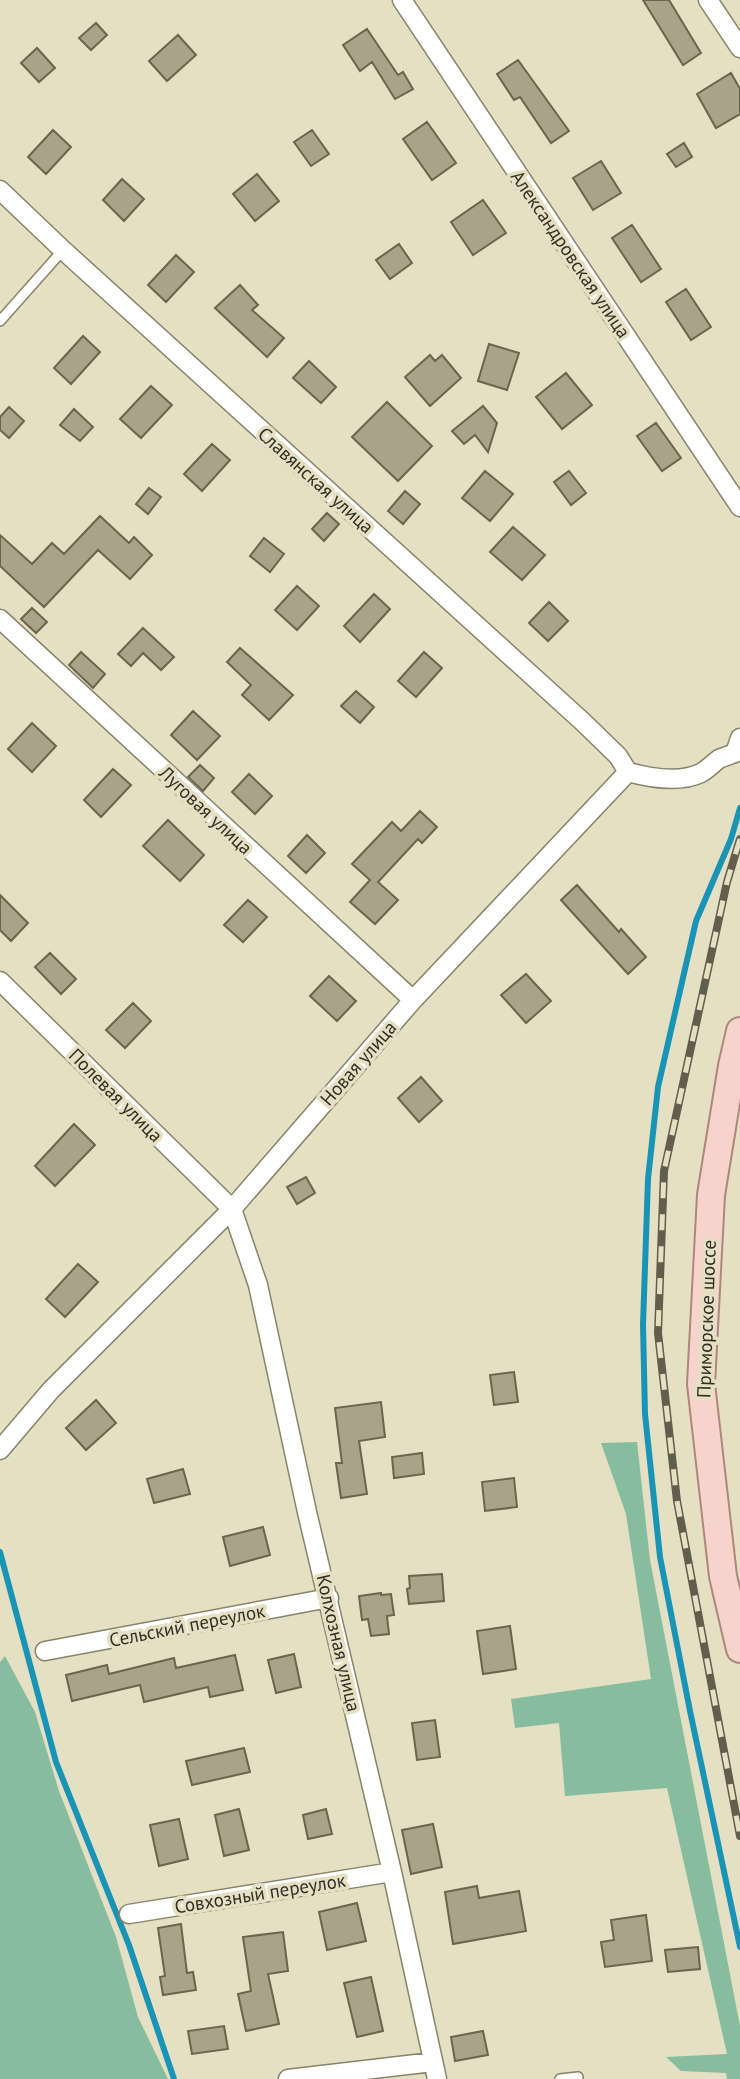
<svg xmlns="http://www.w3.org/2000/svg" width="740" height="2079" font-family="'PT Sans',sans-serif">
  <style>
    .green { fill: #85bd9e }
    .lines { fill: none; stroke-linecap: round; stroke-linejoin: round }
    .stream { stroke: #1a94b6; stroke-width: 6 }
    .building { fill: #a9a489; stroke: #6a654c; stroke-width: 2 }
    .service-casing { stroke: #888369; stroke-width: 12 }
    .minor-casing { stroke: #888369; stroke-width: 21 }
    .primary-casing { stroke: #ae867d; stroke-width: 30 }
    .service { stroke: #fff; stroke-width: 9 }
    .minor { stroke: #fff; stroke-width: 18 }
    .primary { stroke: #f7d3cd; stroke-width: 26 }
    .rail-casing { stroke: #615e4e; stroke-width: 8 }
    .rail { stroke: #e5e0c3; stroke-width: 5; stroke-dasharray: 16; stroke-linecap: butt }
    .labels { text-anchor: middle; dominant-baseline: central; stroke-width: 7; stroke-linejoin: round; paint-order: stroke }
    .street-label { font-size: 19px; fill: #323025; stroke: #e5e0c3 }
  </style>
  <rect width="100%" height="100%" fill="#e5e0c3"/>
  <!-- green -->
  <path class="green" d="M 637,1442 L 650,1560 L 740,2026 L 740,2079 L 727,2079 L 726,2073 L 681,2071 L 666,2057 L 727,2054 L 667,1788 L 565,1796 L 559,1723 L 515,1728 L 511,1699 L 651,1679 L 626,1514 L 601,1443 Z
    M 5,1656 L 35,1712 L 59,1791 L 116,1937 L 138,2017 L 168,2079 L 0,2079 L 0,1662 Z"/>
  <g class="lines">
    <!-- stream -->
    <path class="stream" d="M 740,808 L 731,839 L 696,921 L 658,1087 L 648,1179 L 643,1325 L 645,1414 L 660,1557 L 690,1711 L 740,1947
      M 0,1552 L 56,1762 L 129,1945 L 174,2079"/>
  </g>
  <!-- building -->
  <path class="building" d="M 643,0 L 669,0 L 701,53 L 683,65 Z
    M 96,23 L 107,35 L 91,50 L 79,38 Z
    M 367,29 L 398,75 L 403,72 L 413,89 L 395,99 L 372,62 L 360,71 L 343,45 Z
    M 178,35 L 196,55 L 167,81 L 149,61 Z
    M 37,48 L 55,68 L 39,82 L 21,63 Z
    M 518,60 L 569,131 L 551,143 L 520,97 L 514,100 L 497,74 Z
    M 731,73 L 740,89 L 740,114 L 716,128 L 697,94 Z
    M 427,122 L 456,163 L 432,180 L 403,139 Z
    M 53,130 L 71,147 L 46,174 L 28,157 Z
    M 312,130 L 329,154 L 311,166 L 294,142 Z
    M 684,143 L 692,157 L 676,167 L 667,154 Z
    M 601,161 L 621,193 L 593,210 L 573,178 Z
    M 257,174 L 279,201 L 255,221 L 233,194 Z
    M 122,179 L 144,199 L 124,221 L 103,200 Z
    M 483,200 L 506,233 L 473,255 L 451,222 Z
    M 632,225 L 661,269 L 641,282 L 612,238 Z
    M 399,244 L 412,263 L 390,279 L 376,260 Z
    M 176,255 L 194,272 L 166,302 L 148,285 Z
    M 240,285 L 258,305 L 252,310 L 284,338 L 267,357 L 215,308 Z
    M 686,289 L 711,327 L 691,340 L 666,302 Z
    M 83,336 L 100,352 L 71,384 L 54,368 Z
    M 489,344 L 519,353 L 507,390 L 478,381 Z
    M 430,355 L 435,361 L 442,355 L 461,378 L 430,406 L 405,377 Z
    M 309,361 L 336,387 L 321,403 L 293,378 Z
    M 566,373 L 592,405 L 562,429 L 536,397 Z
    M 151,386 L 172,405 L 141,438 L 120,419 Z
    M 387,402 L 432,446 L 398,481 L 352,437 Z
    M 483,406 L 497,423 L 488,452 L 475,435 L 464,444 L 452,431 Z
    M 9,407 L 24,421 L 9,438 L 0,430 L 0,417 Z
    M 74,409 L 93,427 L 80,441 L 60,425 Z
    M 656,423 L 681,458 L 662,471 L 637,436 Z
    M 212,444 L 230,460 L 202,491 L 184,474 Z
    M 485,471 L 513,494 L 490,521 L 462,498 Z
    M 569,471 L 586,493 L 571,505 L 554,482 Z
    M 149,488 L 161,497 L 148,514 L 136,504 Z
    M 405,491 L 420,504 L 403,524 L 388,511 Z
    M 327,513 L 339,524 L 324,541 L 312,529 Z
    M 100,516 L 129,543 L 134,537 L 152,555 L 130,579 L 98,550 L 44,607 L 0,566 L 0,535 L 32,564 L 52,543 L 64,554 Z
    M 513,527 L 545,555 L 522,580 L 490,552 Z
    M 264,538 L 284,554 L 270,572 L 250,556 Z
    M 297,586 L 319,606 L 297,630 L 275,610 Z
    M 374,594 L 390,609 L 360,642 L 344,626 Z
    M 549,602 L 568,621 L 548,641 L 529,623 Z
    M 32,608 L 47,622 L 36,633 L 21,619 Z
    M 143,628 L 174,657 L 161,670 L 143,653 L 131,666 L 118,654 Z
    M 240,648 L 293,695 L 269,720 L 242,695 L 251,685 L 227,662 Z
    M 81,652 L 105,674 L 93,688 L 69,665 Z
    M 424,652 L 442,668 L 416,697 L 398,681 Z
    M 356,691 L 374,707 L 360,723 L 341,706 Z
    M 193,711 L 220,736 L 197,760 L 171,735 Z
    M 32,723 L 56,746 L 32,772 L 8,749 Z
    M 200,765 L 214,778 L 203,791 L 188,777 Z
    M 113,769 L 131,785 L 101,817 L 84,800 Z
    M 249,774 L 272,796 L 255,814 L 232,792 Z
    M 420,811 L 437,827 L 422,843 L 418,839 L 378,882 L 398,900 L 375,924 L 350,902 L 370,880 L 352,864 L 392,822 L 401,831 Z
    M 168,820 L 204,855 L 180,881 L 143,846 Z
    M 307,835 L 325,853 L 306,873 L 288,856 Z
    M 577,885 L 619,932 L 621,929 L 646,957 L 628,974 L 561,900 Z
    M 0,895 L 28,923 L 11,941 L 0,930 Z
    M 248,900 L 267,917 L 243,942 L 224,925 Z
    M 50,953 L 76,979 L 61,994 L 35,967 Z
    M 526,974 L 551,1001 L 526,1023 L 501,995 Z
    M 329,976 L 356,1001 L 337,1021 L 310,996 Z
    M 133,1003 L 151,1021 L 125,1048 L 106,1030 Z
    M 421,1077 L 442,1101 L 419,1122 L 398,1098 Z
    M 74,1124 L 95,1145 L 55,1186 L 35,1166 Z
    M 306,1177 L 315,1193 L 297,1204 L 287,1187 Z
    M 78,1264 L 98,1282 L 65,1317 L 46,1299 Z
    M 514,1372 L 518,1402 L 494,1405 L 490,1375 Z
    M 96,1400 L 116,1423 L 86,1450 L 66,1428 Z
    M 381,1402 L 385,1437 L 359,1441 L 367,1494 L 341,1498 L 336,1463 L 342,1463 L 335,1408 Z
    M 422,1453 L 424,1474 L 394,1478 L 392,1457 Z
    M 183,1469 L 190,1494 L 154,1503 L 147,1479 Z
    M 514,1478 L 517,1507 L 485,1511 L 482,1482 Z
    M 263,1527 L 270,1555 L 230,1566 L 223,1537 Z
    M 442,1574 L 444,1601 L 409,1604 L 407,1589 L 410,1588 L 409,1576 Z
    M 381,1593 L 381,1595 L 391,1594 L 394,1615 L 387,1616 L 389,1634 L 371,1636 L 368,1619 L 362,1620 L 359,1596 Z
    M 510,1626 L 516,1669 L 483,1674 L 477,1631 Z
    M 294,1654 L 301,1687 L 276,1693 L 268,1660 Z
    M 235,1655 L 243,1690 L 210,1697 L 208,1687 L 144,1702 L 140,1685 L 72,1701 L 66,1675 L 107,1665 L 109,1674 L 174,1658 L 176,1668 Z
    M 435,1720 L 440,1757 L 417,1760 L 412,1723 Z
    M 244,1748 L 250,1772 L 192,1785 L 186,1761 Z
    M 239,1809 L 249,1850 L 224,1856 L 215,1815 Z
    M 326,1809 L 332,1834 L 308,1839 L 303,1815 Z
    M 179,1819 L 188,1859 L 159,1866 L 150,1825 Z
    M 433,1824 L 442,1867 L 411,1874 L 402,1830 Z
    M 477,1886 L 479,1898 L 519,1891 L 526,1931 L 453,1944 L 445,1892 Z
    M 357,1903 L 366,1941 L 327,1950 L 319,1912 Z
    M 646,1915 L 652,1961 L 605,1967 L 601,1942 L 614,1940 L 611,1920 Z
    M 181,1924 L 187,1973 L 193,1972 L 196,1990 L 163,1995 L 160,1977 L 165,1976 L 158,1928 Z
    M 283,1932 L 288,1971 L 268,1974 L 279,2024 L 246,2031 L 238,1994 L 251,1991 L 243,1937 Z
    M 698,1947 L 700,1969 L 668,1972 L 665,1950 Z
    M 371,1977 L 383,2031 L 357,2037 L 344,1983 Z
    M 224,2026 L 228,2049 L 192,2054 L 188,2031 Z
    M 483,2031 L 488,2055 L 455,2061 L 451,2037 Z"/>
  <g class="lines">
    <!-- service casing -->
    <g class="service-casing">
      <path id="service" d="M 0,321 L 63,250
        M 560,2079 L 578,2077"/>
    </g>
    <!-- minor casing -->
    <g class="minor-casing">
      <path id="minor" d="M 402,0 L 740,507
        M 708,0 L 740,48
        M 0,190 L 63,250 L 583,722 L 618,756 L 628,772
        M 0,619 L 413,1000
        M 0,981 L 232,1209 L 258,1285 L 307,1512 L 392,1872 L 437,2079
        M 0,1450 L 51,1390 L 232,1209 L 413,1000 L 628,772 C 650,778 680,783 701,773 C 708,769 712,764 719,759 C 723,757 730,755 735,753 L 740,738
        M 45,1651 L 329,1598
        M 129,1914 L 392,1872
        M 288,2079 L 433,2062"/>
    </g>
    <!-- primary casing -->
    <g class="primary-casing">
      <path id="primary" d="M 740,1031 L 732,1066 L 711,1195 L 701,1384 L 723,1576 L 740,1649"/>
    </g>
    <!-- service -->
    <use href="#service" class="service"/>
    <!-- minor -->
    <use href="#minor" class="minor"/>
    <!-- primary -->
    <use href="#primary" class="primary"/>
    <!-- rail casing -->
    <g class="rail-casing">
      <path id="rail" d="M 740,839 L 727,882 L 664,1171 L 658,1333 L 677,1501 L 740,1836"/>
    </g>
    <!-- rail -->
    <use href="#rail" class="rail"/>
  </g>
  <g class="labels">
    <!-- street labels -->
    <g class="street-label">
      <text transform="translate(571 254) rotate(56)">Александровская улица</text>
      <text transform="translate(316 480) rotate(42)">Славянская улица</text>
      <text transform="translate(206 810) rotate(43)">Луговая улица</text>
      <text transform="translate(358 1063) rotate(-49)">Новая улица</text>
      <text transform="translate(116 1095) rotate(45)">Полевая улица</text>
      <text transform="translate(706 1319) rotate(-88)">Приморское шоссе</text>
      <text transform="translate(187 1625) rotate(-11)">Сельский переулок</text>
      <text transform="translate(339 1643) rotate(77)">Колхозная улица</text>
      <text transform="translate(260 1893) rotate(-9)">Совхозный переулок</text>
    </g>
  </g>
</svg>
